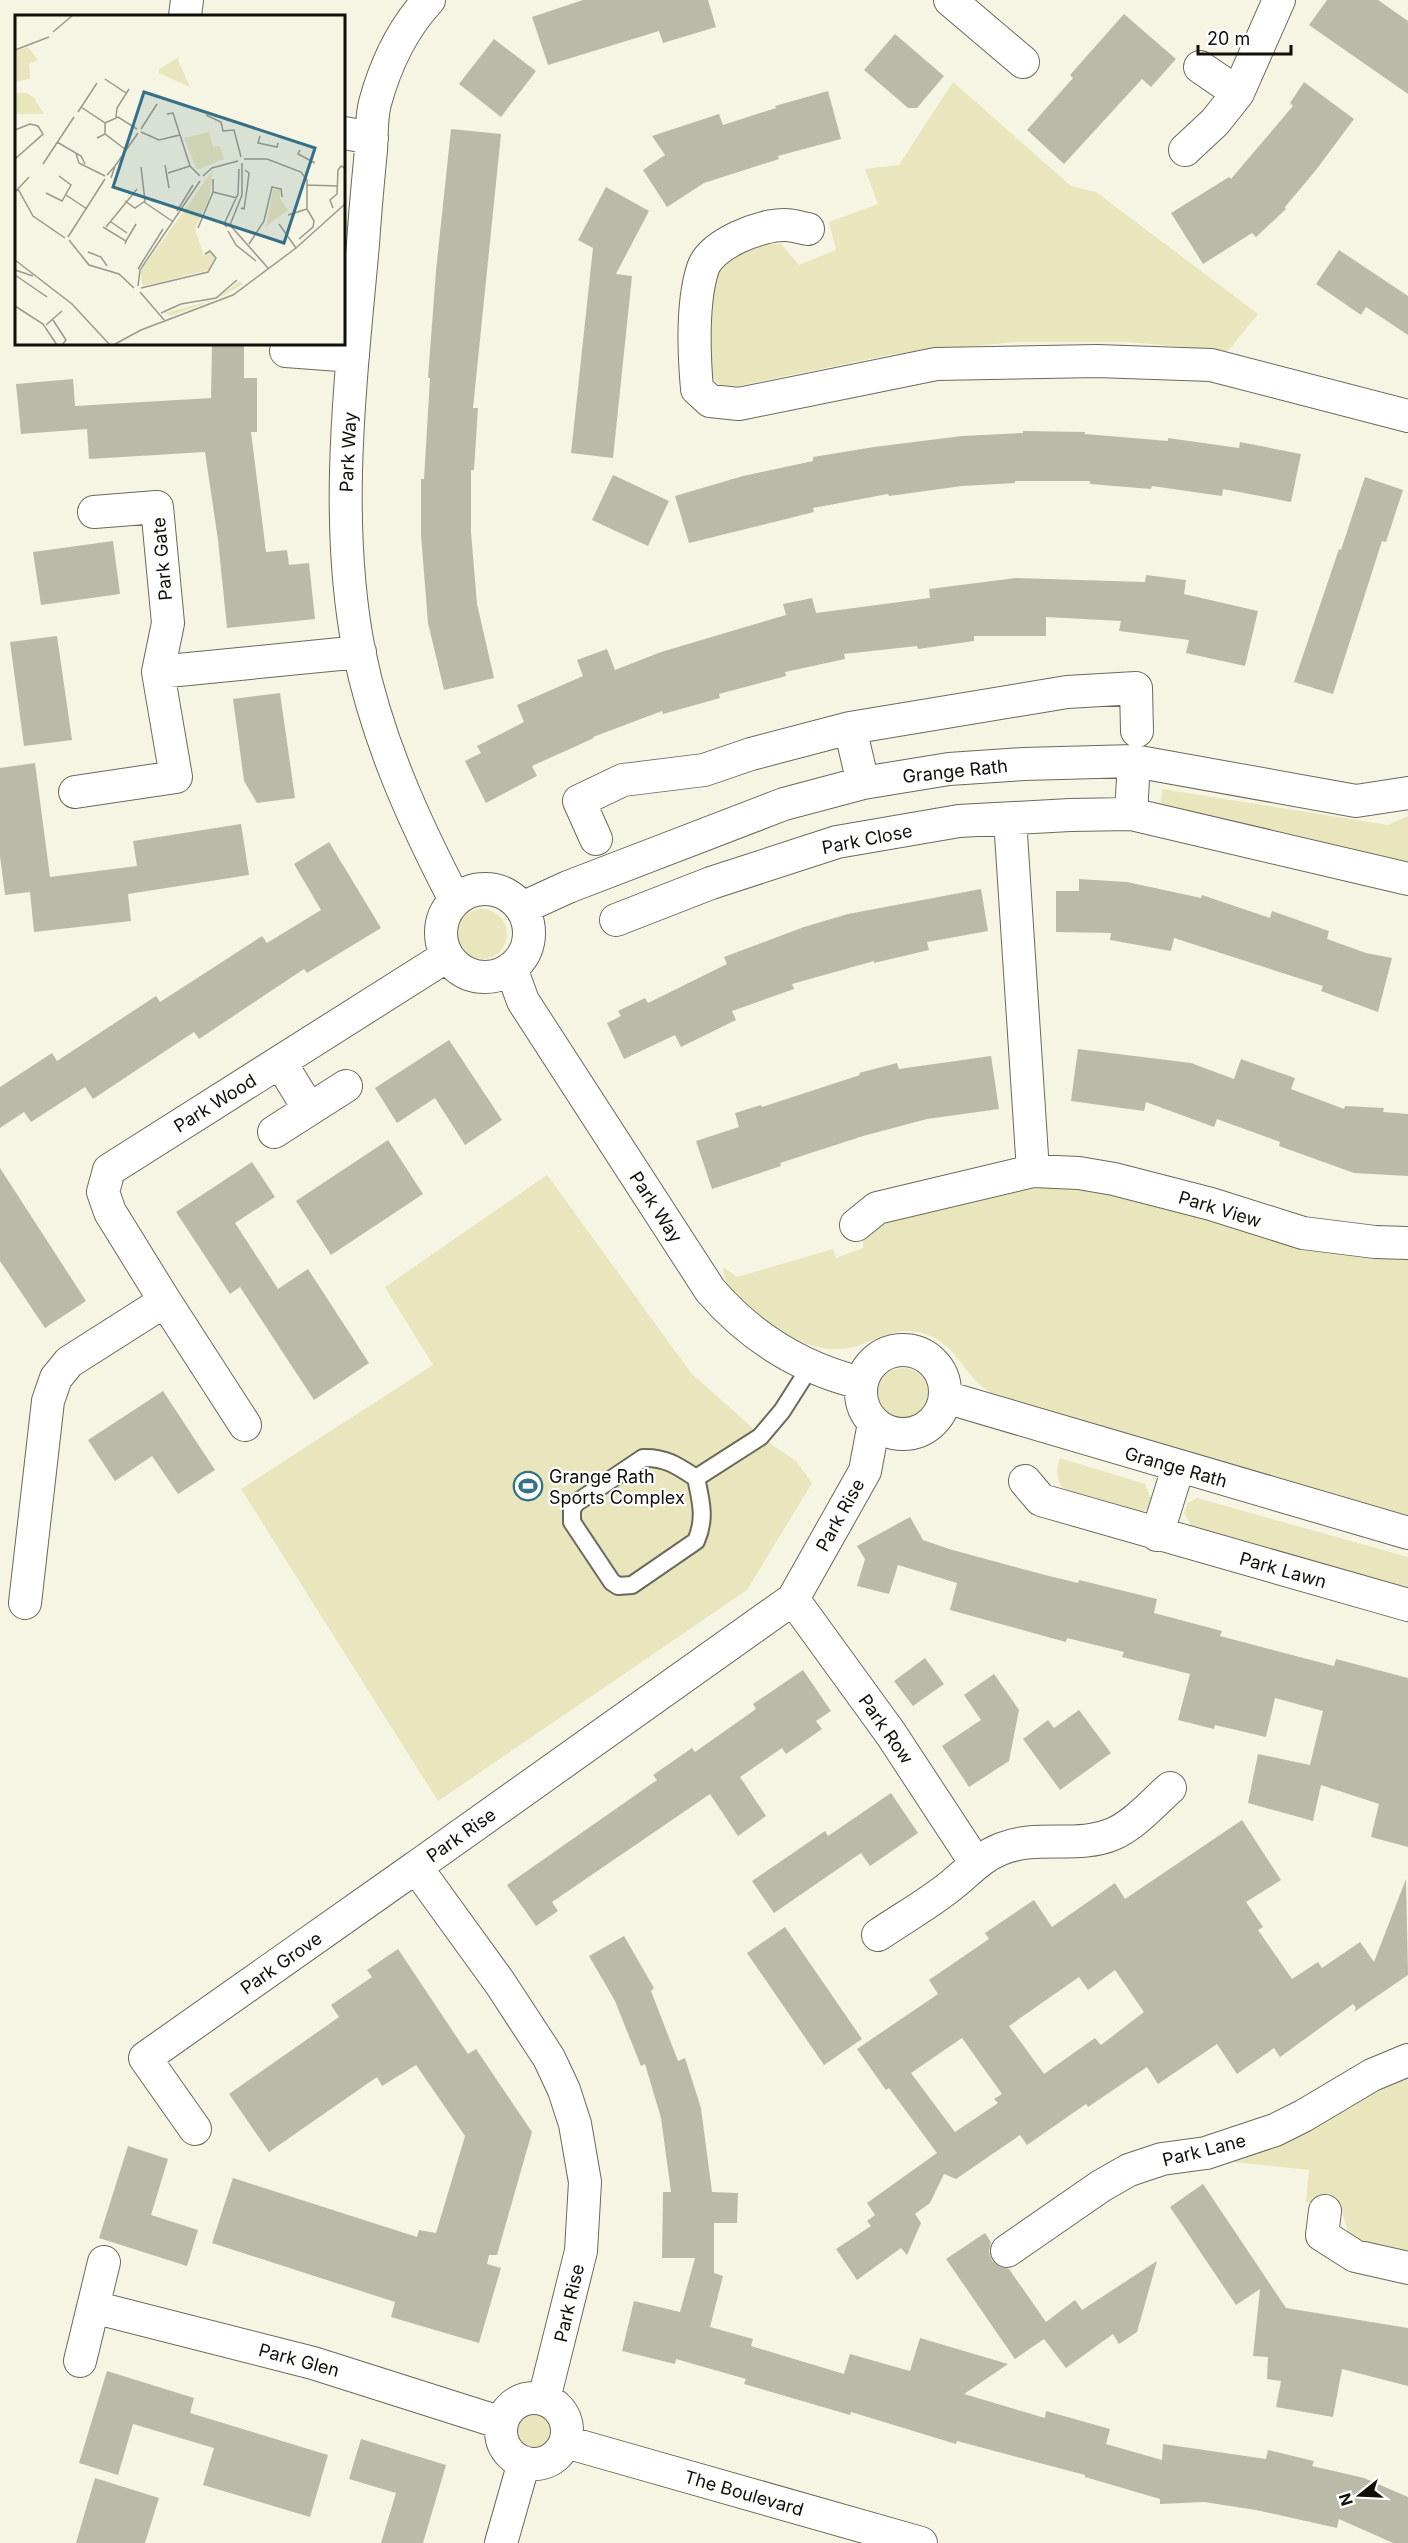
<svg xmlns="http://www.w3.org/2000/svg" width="1408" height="2543" font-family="Inter,sans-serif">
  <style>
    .green { fill: #e9e5bd }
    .building { fill: #bbbaa9; fill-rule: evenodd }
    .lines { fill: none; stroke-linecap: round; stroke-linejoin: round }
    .service-casing { stroke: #6b695a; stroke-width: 20 }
    .minor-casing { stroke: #6b695a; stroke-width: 34 }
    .service { stroke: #fff; stroke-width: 16 }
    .minor { stroke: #fff; stroke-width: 32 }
    .labels { text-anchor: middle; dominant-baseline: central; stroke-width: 4.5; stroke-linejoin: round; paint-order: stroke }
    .street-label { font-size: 18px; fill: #100f09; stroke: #fff }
    .poi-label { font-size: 18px; fill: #100f09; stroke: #fff; text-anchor: start }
    .inset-road { fill: none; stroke: #9a998c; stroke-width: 1.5 }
    .view { fill: #347188; fill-opacity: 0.15; stroke: #347188; stroke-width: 3 }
    .inset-edge { fill: none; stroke: #100f09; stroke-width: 3 }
  </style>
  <rect width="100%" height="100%" fill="#f6f5e3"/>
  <!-- green -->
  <path class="green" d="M 953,82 L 1071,186 L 1096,192 L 1258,314 L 1228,351 L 1128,342 L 1015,342 L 894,354 L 738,386 L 720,385 C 716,381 710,377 709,371 C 704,352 711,282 722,265 C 736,246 760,244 781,244 L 799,265 L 836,250 L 829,222 L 878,204 L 865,169 L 899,165 Z
    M 1162,789 L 1388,825 L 1408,816 L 1408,870 L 1161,805 Z
    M457 934a25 25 0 1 1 50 0a25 25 0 1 1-50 0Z
    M 547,1175 L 691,1373 L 767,1441 L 796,1461 L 812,1483 L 747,1590 L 438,1801 L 241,1489 L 433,1365 L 385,1287 Z
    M 1042,1188 L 1086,1188 L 1408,1258 L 1408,1518 L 996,1397 C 990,1392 984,1388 978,1383 C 961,1366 950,1341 925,1334 C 901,1326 883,1336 860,1345 C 819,1360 779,1333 750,1307 C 737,1296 723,1285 723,1267 L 737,1277 L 833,1249 L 836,1258 L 863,1248 L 863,1238 L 874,1223 L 992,1194 Z
    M878 1393a25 25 0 1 1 50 0a25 25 0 1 1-50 0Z
    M 1060,1458 L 1145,1484 L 1152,1501 L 1151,1507 L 1140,1513 L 1066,1492 C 1057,1480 1055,1473 1060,1458 Z
    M 1197,1498 L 1408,1557 L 1408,1589 L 1193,1529 L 1184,1513 L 1188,1503 Z
    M 1408,2076 L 1408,2253 L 1354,2241 L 1348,2232 L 1340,2204 L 1306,2202 L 1309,2170 L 1234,2162 L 1287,2140 L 1332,2117 L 1368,2094 Z
    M517 2430a17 17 0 1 1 34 0a17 17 0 1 1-34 0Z"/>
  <!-- building -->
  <path class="building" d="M 583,0 L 708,0 L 716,27 L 663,43 L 659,31 L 548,65 L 532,17 Z
    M 1327,0 L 1378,0 L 1408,21 L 1408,94 L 1309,25 Z
    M 1124,14 L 1176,59 L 1151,87 L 1142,79 L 1064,164 L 1027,130 L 1073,78 L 1070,75 Z
    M 895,34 L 944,76 L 917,108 L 908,108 L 864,70 Z
    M 494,39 L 536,71 L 501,117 L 459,84 Z
    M 1304,82 L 1354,119 L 1316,170 L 1285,207 L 1286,209 L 1256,237 L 1252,233 L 1203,264 L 1171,213 L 1229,177 L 1231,179 L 1293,106 L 1290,103 Z
    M 828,91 L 841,139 L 778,156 L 779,159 L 704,183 L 667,207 L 643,170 L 665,155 L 652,136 L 719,114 L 723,125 L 776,108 L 775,106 Z
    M 451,129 L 501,134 L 473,408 L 478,408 L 474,470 L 471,470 L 471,532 L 477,604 L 494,678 L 444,690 L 428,623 L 421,535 L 421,479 L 424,479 L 430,378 L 428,378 L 436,271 Z
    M 606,187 L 649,211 L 616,274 L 632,276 L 613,458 L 571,453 L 593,248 L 578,240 Z
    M 1339,250 L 1408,296 L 1408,335 L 1366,307 L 1361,315 L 1316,284 Z
    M 212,344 L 244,344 L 244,378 L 257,378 L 257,432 L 251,432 L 266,552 L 287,550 L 289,565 L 309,563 L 315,619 L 227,628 L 218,540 L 205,452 L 89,459 L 87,429 L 21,434 L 16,384 L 73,379 L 75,406 L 211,398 Z
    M 1023,431 L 1085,432 L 1085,434 L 1168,441 L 1168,438 L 1239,448 L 1240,442 L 1301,454 L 1291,502 L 1223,489 L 1222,496 L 1152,486 L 1151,489 L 1090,484 L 1090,481 L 1015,481 L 1015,483 L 962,486 L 889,496 L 888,494 L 813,508 L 814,512 L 689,543 L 675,496 L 743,476 L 813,461 L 813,457 L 874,447 L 962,436 L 1023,433 Z
    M 613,475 L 669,501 L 648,546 L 592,520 Z
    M 1365,477 L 1403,490 L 1386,542 L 1382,541 L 1333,694 L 1294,682 L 1339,549 L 1341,550 Z
    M 113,541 L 120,594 L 41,605 L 33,552 Z
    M 1146,575 L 1186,580 L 1184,594 L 1258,611 L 1245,666 L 1186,653 L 1189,640 L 1119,631 L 1121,621 L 1046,617 L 1046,636 L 974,636 L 974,641 L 918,649 L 917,646 L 844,654 L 845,659 L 785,672 L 786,676 L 719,694 L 720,698 L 663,714 L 662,711 L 593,737 L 594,738 L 532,766 L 537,776 L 486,803 L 465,761 L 481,753 L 477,746 L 524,722 L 517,705 L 583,676 L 577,660 L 607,649 L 615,670 L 661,652 L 786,615 L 783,604 L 812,598 L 816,613 L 930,598 L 929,589 L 1016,578 L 1145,582 Z
    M 57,636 L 72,740 L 24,746 L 10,642 Z
    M 280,693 L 295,798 L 257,803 L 244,781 L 233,699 Z
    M 35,763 L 50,877 L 137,866 L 133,841 L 241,824 L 249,875 L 128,894 L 131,921 L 34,932 L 30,892 L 5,895 L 0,856 L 0,768 Z
    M 329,842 L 381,928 L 307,973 L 304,969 L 199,1039 L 194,1032 L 93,1099 L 85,1087 L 31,1122 L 24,1112 L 0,1128 L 0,1087 L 52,1053 L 57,1061 L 156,996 L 160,1002 L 262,936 L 267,943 L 321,910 L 294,864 Z
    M 1079,879 L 1127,882 L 1201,898 L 1202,895 L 1270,918 L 1272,911 L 1329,931 L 1327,939 L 1366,953 L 1392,958 L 1378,1012 L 1321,991 L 1323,986 L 1174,938 L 1171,951 L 1110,940 L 1111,933 L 1056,932 L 1056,891 L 1079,891 Z
    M 981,889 L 988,931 L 927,942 L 929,950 L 874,963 L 874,961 L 792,984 L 794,989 L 732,1011 L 736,1020 L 681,1047 L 675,1035 L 624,1059 L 607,1023 L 621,1016 L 618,1011 L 645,998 L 648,1003 L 727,964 L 724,957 L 804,927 L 848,914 Z
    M 449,1040 L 502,1120 L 465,1145 L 435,1098 L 397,1123 L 375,1088 Z
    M 1078,1049 L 1191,1063 L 1234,1079 L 1241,1059 L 1295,1078 L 1291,1089 L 1344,1109 L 1345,1106 L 1384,1108 L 1383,1112 L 1408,1114 L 1408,1176 L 1354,1173 L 1279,1146 L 1280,1142 L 1217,1119 L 1214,1127 L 1146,1102 L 1144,1111 L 1071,1101 Z
    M 991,1056 L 999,1109 L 927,1119 L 863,1136 L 780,1163 L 781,1166 L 712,1189 L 696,1141 L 739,1127 L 735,1113 L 761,1105 L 762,1107 L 860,1075 L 859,1073 L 897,1063 L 899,1069 Z
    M 388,1140 L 423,1194 L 331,1255 L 296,1201 Z
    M 252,1162 L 275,1197 L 235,1223 L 278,1289 L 308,1269 L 369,1363 L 314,1400 L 240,1287 L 230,1294 L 176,1212 Z
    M 0,1168 L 86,1301 L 45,1328 L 0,1261 Z
    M 163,1391 L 215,1470 L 178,1494 L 152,1456 L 115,1481 L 88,1440 Z
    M 910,1517 L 923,1540 L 949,1549 L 1045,1575 L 1078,1583 L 1079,1580 L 1157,1599 L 1154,1613 L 1222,1631 L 1220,1636 L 1334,1666 L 1336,1659 L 1408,1678 L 1408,1847 L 1371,1837 L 1379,1804 L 1321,1785 L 1313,1821 L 1248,1803 L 1258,1754 L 1310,1765 L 1323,1711 L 1275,1698 L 1266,1737 L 1215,1725 L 1214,1729 L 1178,1720 L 1190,1674 L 1122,1657 L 1124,1652 L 1067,1638 L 1066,1642 L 950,1610 L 957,1583 L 898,1565 L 889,1594 L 857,1586 L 865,1559 L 857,1546 Z
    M 925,1658 L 944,1684 L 913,1706 L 894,1681 Z
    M 803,1670 L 831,1711 L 816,1721 L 822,1729 L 786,1754 L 782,1748 L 740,1777 L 766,1816 L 738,1836 L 710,1794 L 552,1902 L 558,1911 L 536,1926 L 507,1885 L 657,1780 L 653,1775 L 692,1748 L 695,1752 L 756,1709 L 753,1704 Z
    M 994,1674 L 1019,1710 L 1009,1761 L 969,1787 L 942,1746 L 981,1720 L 964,1695 Z
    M 1079,1710 L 1111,1753 L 1060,1790 L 1023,1739 L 1048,1720 L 1054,1728 Z
    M 891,1793 L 918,1833 L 870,1866 L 861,1853 L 774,1913 L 752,1881 L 825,1831 L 828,1836 Z
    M 1242,1820 L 1281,1880 L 1246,1902 L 1263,1927 L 1258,1930 L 1292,1979 L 1318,1962 L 1322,1968 L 1360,1942 L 1374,1962 L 1406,1879 L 1408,1975 L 1354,2012 L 1356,2008 L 1353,2004 L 1280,2057 L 1274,2048 L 1237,2074 L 1217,2044 L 1158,2084 L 1147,2067 L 1088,2107 L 1086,2104 L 1027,2145 L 1020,2135 L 956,2179 L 944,2174 L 930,2203 L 915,2214 L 921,2223 L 907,2255 L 901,2248 L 857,2280 L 836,2249 L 871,2226 L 867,2221 L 875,2215 L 867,2203 L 937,2153 L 889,2088 L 886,2090 L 857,2049 L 938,1994 L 929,1980 L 989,1939 L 985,1933 L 1034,1900 L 1052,1927 L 1115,1883 L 1125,1899 ZM 1115,1970 L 1144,2012 L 1101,2045 L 1095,2038 L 1044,2074 L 1009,2026 L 1079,1977 L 1088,1990 ZM 962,2038 L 1002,2094 L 994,2099 L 998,2103 L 955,2132 L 911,2073 Z
    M 785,1927 L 862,2039 L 824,2065 L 747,1953 Z
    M 624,1936 L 654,1988 L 651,1991 L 678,2061 L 685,2058 L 701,2108 L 712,2192 L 738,2193 L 737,2223 L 714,2223 L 714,2273 L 723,2276 L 710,2327 L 753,2339 L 751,2346 L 844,2374 L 850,2354 L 910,2371 L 920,2338 L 1008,2364 L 964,2394 L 1045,2418 L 1046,2411 L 1110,2429 L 1106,2444 L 1162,2460 L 1163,2444 L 1266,2459 L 1268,2450 L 1314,2461 L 1312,2466 L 1364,2478 L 1408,2497 L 1408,2543 L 1393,2543 L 1339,2519 L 1337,2528 L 1256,2510 L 1204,2502 L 1160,2504 L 1160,2499 L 1085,2477 L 1085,2475 L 957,2441 L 956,2444 L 851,2412 L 850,2415 L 744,2384 L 746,2379 L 676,2359 L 675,2364 L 622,2351 L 634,2301 L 680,2312 L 695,2258 L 662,2258 L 663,2192 L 671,2192 L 661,2118 L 645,2064 L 641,2066 L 615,2001 L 589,1956 Z
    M 398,1949 L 468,2054 L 476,2049 L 532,2132 L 497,2255 L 489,2255 L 487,2264 L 501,2268 L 479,2343 L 391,2317 L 395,2302 L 212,2243 L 233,2178 L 417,2237 L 419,2230 L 436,2233 L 465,2136 L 416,2065 L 382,2086 L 377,2077 L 269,2152 L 229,2094 L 339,2017 L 331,2005 L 372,1977 L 367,1970 Z
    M 128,2146 L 168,2159 L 151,2215 L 198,2230 L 187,2266 L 99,2238 Z
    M 1203,2184 L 1286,2308 L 1408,2328 L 1408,2386 L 1342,2369 L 1333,2417 L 1276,2407 L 1281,2381 L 1267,2379 L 1268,2357 L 1253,2356 L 1260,2289 L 1236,2305 L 1170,2207 Z
    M 985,2233 L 991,2242 L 989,2252 L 992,2261 L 1000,2267 L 1009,2269 L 1046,2322 L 1075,2300 L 1082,2310 L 1157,2261 L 1137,2332 L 1119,2344 L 1113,2334 L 1066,2368 L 1044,2339 L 1015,2359 L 946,2259 Z
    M 107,2371 L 194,2398 L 190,2413 L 328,2455 L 310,2517 L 203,2485 L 214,2448 L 133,2424 L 118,2475 L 79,2463 Z
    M 361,2439 L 446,2465 L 423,2543 L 381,2543 L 396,2493 L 349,2479 Z
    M 95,2478 L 159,2498 L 145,2543 L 76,2543 Z"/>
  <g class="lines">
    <!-- service casing -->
    <g class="service-casing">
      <path id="service" d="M 696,1478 C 678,1466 665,1457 643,1458 L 576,1503 L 572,1509 L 572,1522 L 612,1582 L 618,1586 L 632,1585 L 696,1541 C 706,1519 701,1501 696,1478 L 760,1437 L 782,1411 L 810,1367"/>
    </g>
    <!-- minor casing -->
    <g class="minor-casing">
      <path id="minor" d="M 429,0 C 403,28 385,66 375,103 C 371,118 372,135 371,150 C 368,181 365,212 363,244 C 351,379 333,517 359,651 C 377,740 414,821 455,900
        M 950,0 L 1023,62
        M 185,16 L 187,0
        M 1200,67 L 1238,93
        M 344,133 L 372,138
        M 1185,150 L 1215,122 L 1238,93 L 1279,0
        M 808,229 C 801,228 793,225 786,225 C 761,224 711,244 703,268 C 692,301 694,355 697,389 L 710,401 L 739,404 L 936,364 L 1097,361 L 1211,365 L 1408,416
        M 286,351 L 353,356
        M 158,672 L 360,652
        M 850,728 L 863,783
        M 75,792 L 176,777 L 158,672 L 168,623 L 157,507 L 94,512
        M 1131,814 L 1134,761
        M 1010,819 L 1033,1171
        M 596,839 L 579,801 L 623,780 L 704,770 L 751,754 L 850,728 L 1067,692 L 1136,688 L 1137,731
        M441 933a44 44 0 1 1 88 0a44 44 0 1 1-88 0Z
        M 522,908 L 568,887 L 784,804 L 863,783 L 949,769 L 1024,764 L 1134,761 L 1356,801 L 1408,793
        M 616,920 L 711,883 L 837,842 L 959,821 L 1070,815 L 1131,814 L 1408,879
        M 511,968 L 523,1001 L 710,1290 C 751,1338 800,1368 861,1383
        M 280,1062 L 309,1109
        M 274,1132 L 346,1086
        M 856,1225 L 877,1208 L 1033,1171 L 1079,1173 L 1114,1179 L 1211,1204 L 1303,1233 L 1375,1242 L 1408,1243
        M 165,1301 L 245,1425
        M861 1392a42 42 0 1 1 84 0a42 42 0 1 1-84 0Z
        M 945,1397 L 1408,1533
        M 1025,1481 L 1041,1500 L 1408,1605
        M 1157,1535 L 1178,1468
        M 793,1599 L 891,1734 L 975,1862
        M 25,1603 L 48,1401 L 56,1378 L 69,1362 L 165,1301 L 110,1212 L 103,1192 L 109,1170 L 447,956
        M 878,1935 C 903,1918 930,1903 953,1884 C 970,1870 981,1857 1001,1849 C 1037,1834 1078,1849 1113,1834 C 1134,1825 1153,1803 1170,1788
        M 195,2129 L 145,2058 L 416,1867
        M 1325,2211 L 1322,2235 L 1355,2256 L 1408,2268
        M 1007,2251 L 1101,2186 L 1129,2170 L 1162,2159 L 1206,2153 L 1275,2130 L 1303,2116 L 1372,2075 L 1408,2060
        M 93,2307 L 313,2363 L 502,2423
        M 80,2361 L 104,2262
        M501 2431a33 33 0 1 1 66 0a33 33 0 1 1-66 0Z
        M 544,2399 L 581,2251 L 585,2182 L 575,2124 L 564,2090 L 549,2058 L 500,1983 L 416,1867 L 793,1599 L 865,1471 L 874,1423
        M 566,2442 L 921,2543
        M 501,2543 L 524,2462"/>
    </g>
    <!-- service -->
    <use href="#service" class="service"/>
    <!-- minor -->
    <use href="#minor" class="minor"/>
  </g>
  <!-- icons -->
  <defs>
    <g id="stadium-ring" transform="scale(1.5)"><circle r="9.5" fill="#fff" stroke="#347188" stroke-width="1.5"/><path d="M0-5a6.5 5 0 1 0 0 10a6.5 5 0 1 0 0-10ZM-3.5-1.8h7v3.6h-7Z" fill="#347188"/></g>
  </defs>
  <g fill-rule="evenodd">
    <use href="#stadium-ring" x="528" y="1486"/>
  </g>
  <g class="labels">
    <!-- street labels -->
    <g class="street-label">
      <text transform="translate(348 452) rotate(-87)">Park Way</text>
      <text transform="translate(162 559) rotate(-95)">Park Gate</text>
      <text transform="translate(955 771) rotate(-6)">Grange Rath</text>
      <text transform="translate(867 839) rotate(-11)">Park Close</text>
      <text transform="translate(215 1103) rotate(-32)">Park Wood</text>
      <text transform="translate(656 1207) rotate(57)">Park Way</text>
      <text transform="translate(1220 1209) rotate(17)">Park View</text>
      <text transform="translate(1176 1467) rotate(16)">Grange Rath</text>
      <text transform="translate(840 1515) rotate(-61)">Park Rise</text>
      <text transform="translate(1283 1570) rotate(16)">Park Lawn</text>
      <text transform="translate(886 1729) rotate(55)">Park Row</text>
      <text transform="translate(461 1835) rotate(-35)">Park Rise</text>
      <text transform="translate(281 1963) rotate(-35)">Park Grove</text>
      <text transform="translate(1204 2150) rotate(-14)">Park Lane</text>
      <text transform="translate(569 2303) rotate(-77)">Park Rise</text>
      <text transform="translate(299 2360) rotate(15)">Park Glen</text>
      <text transform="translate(744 2493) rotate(16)">The Boulevard</text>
    </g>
    <!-- poi labels -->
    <g class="poi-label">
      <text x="549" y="1476">Grange Rath<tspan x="549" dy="21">Sports Complex</tspan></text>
    </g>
  </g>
  <!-- overview -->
  <g transform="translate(15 15)">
    <rect width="330" height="330" fill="#f6f5e3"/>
    <path d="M 13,32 L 23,45 L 14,49 L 15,64 L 0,67 L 1,36 ZM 164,42 L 163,45 L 175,72 L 144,58 L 144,54 ZM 12,78 L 19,83 L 29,99 L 1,99 L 0,78 ZM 194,117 L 198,132 L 205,131 L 209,144 L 182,155 L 169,123 ZM 198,155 L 194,183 L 180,214 L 189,240 L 195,237 L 200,243 L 194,255 L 128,271 L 125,257 ZM 258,174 L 265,175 L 265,184 L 273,195 L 251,211 ZM 225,266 L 228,269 L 202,284 L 155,301 L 149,298 L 199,285 Z" fill="#e9e5bd"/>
    <path class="inset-road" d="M 38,17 L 58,0M 0,35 L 34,22M 90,64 L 111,78M 66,92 L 90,108 L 90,119M 63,97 L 82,68M 152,99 L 158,98 L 165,120M 191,100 L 206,107 L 208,116 L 219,115 L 226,142M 101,102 L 102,93 L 114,74M 90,108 L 103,102 L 122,114M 126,114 L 142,89M 0,115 L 15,109 L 23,111 L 28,119 L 0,144M 126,117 L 144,125 L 165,120 L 175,151 L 185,161M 245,121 L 243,128 L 262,132 L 263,128M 82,123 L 90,119 L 111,135M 42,127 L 66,141 L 70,149M 285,135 L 283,139 L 300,148M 61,139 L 64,148 L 90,161M 229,144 L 252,144 L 286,157 L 292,165 L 292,194M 227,148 L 227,180 L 215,210 L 253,253M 28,149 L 59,102M 150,150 L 154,173M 100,151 L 123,118M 153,158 L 175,151M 92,160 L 100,151 L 96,163M 188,161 L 197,153 L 223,146M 292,170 L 323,171M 3,174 L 18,201 L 50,223M 0,177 L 14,162M 198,177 L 222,183M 31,178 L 47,186 L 56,170 L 44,161M 51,180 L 72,194M 110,186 L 120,193 L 130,186 L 126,152M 129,187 L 157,206M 226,193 L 229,194 L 232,174 L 234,158 L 230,155M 318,193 L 315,185 L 322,179 L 323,155 L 326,151 L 330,153M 162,196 L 178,170M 273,200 L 292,194 L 299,206 L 298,212 L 284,224M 96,207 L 112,218M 264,209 L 281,233M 88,212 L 111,226 L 110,229M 91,212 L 122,174M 212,212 L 209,209 L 223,179 L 224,154M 183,213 L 198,177 L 198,164M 213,216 L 221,230 L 241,246M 53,222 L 90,164M 54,225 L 74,250 L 104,259 L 119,273M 111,226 L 121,209M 234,229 L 249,206 L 257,172 L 266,174 L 267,182M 73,237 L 86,242 L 92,251M 0,245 L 57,289 L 95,330M 123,254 L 148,214M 0,255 L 18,261M 0,260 L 32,282M 123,271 L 125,255 L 185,166M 126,273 L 193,257 L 201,243 L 195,236 L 190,239M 125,277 L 150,306M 0,291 L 28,309 L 42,330M 146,298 L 166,289 L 201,283 L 222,265M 38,305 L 51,325 L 47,330M 31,310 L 47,296M 100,329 L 126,315 L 218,280 L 281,233 L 330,189"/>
    <path class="view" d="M 129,77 L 300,133 L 269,228 L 98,172 Z"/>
    <rect width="330" height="330" class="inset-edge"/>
  </g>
  <!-- north arrow -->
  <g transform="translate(1360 2495) rotate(252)" stroke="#ffffff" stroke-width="4.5" paint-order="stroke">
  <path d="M0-4.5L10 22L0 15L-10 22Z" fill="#100f09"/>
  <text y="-9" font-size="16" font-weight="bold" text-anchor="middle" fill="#100f09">N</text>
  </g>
  <!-- scale -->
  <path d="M1198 45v9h93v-9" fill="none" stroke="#100f09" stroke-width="3"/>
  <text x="1207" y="45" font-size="18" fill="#100f09" stroke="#ffffff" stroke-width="4.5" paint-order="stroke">20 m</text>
</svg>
